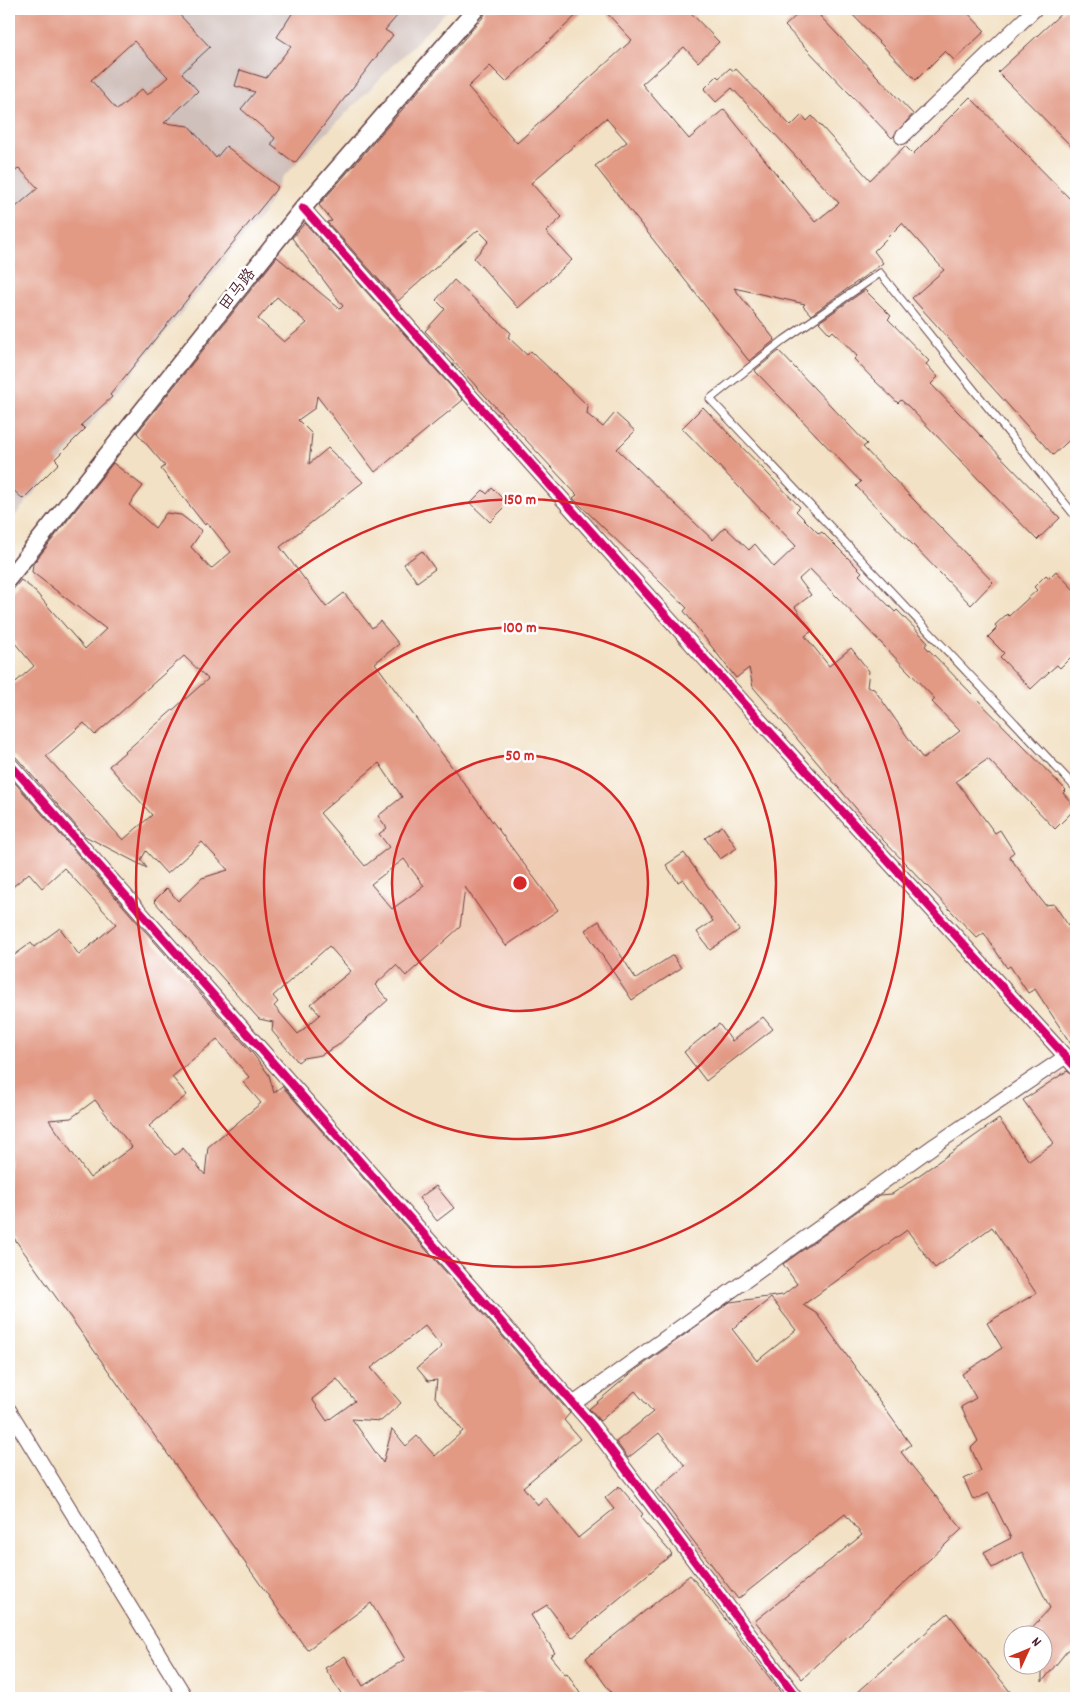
<svg xmlns="http://www.w3.org/2000/svg" width="1085" height="1707" font-family="Dekko,'LXGW WenKai TC',sans-serif">
  <style>
    .industrial { fill: #d0c0bb }
    .building { fill: #e29a85; fill-rule: evenodd }
    .lines { fill: none; stroke-linecap: round; stroke-linejoin: round }
    .service-casing { stroke: #633c42; stroke-width: 9 }
    .minor-casing { stroke: #633c42; stroke-width: 16 }
    .tertiary-casing { stroke: #633c42; stroke-width: 19 }
    .service { stroke: #fff; stroke-width: 7 }
    .minor { stroke: #fff; stroke-width: 14 }
    .tertiary { stroke: #fff; stroke-width: 16 }
    .cycleway-casing { stroke: #fff; stroke-width: 11 }
    .cycleway { stroke: #d6006c; stroke-width: 8 }
    .ring { fill: none; stroke: #d62828; stroke-width: 2.5 }
    .labels { text-anchor: middle; dominant-baseline: central; stroke-width: 5; stroke-linejoin: round; paint-order: stroke }
    .street-label { font-size: 16px; fill: #4a1f2b; stroke: #fff }
    .centre { fill: #d62828; stroke: #fff; stroke-width: 2.5 }
    .ring-label { font-size: 15px; text-anchor: middle; font-weight: bold; fill: #d62828; stroke: #fff; stroke-width: 5; stroke-linejoin: round; paint-order: stroke }
  </style>
  <rect width="100%" height="100%" fill="#fff"/>
  <filter id="ink" filterUnits="userSpaceOnUse"><feTurbulence type="fractalNoise" baseFrequency=".02" numOctaves="2"/><feDisplacementMap in="SourceGraphic" scale="10" xChannelSelector="R" yChannelSelector="G"/><feConvolveMatrix kernelMatrix="1 2 1 2 8 2 1 2 1" color-interpolation-filters="sRGB"/></filter>
  <filter id="wash" filterUnits="userSpaceOnUse"><feTurbulence type="fractalNoise" baseFrequency=".0096" numOctaves="4" result="noise"/><feDisplacementMap in="SourceGraphic" scale="20" xChannelSelector="R" yChannelSelector="G"/><feGaussianBlur stdDeviation="1.12" result="paint"/><feColorMatrix in="noise" values="0 0 0 0 0 0 0 0 0 0 0 0 0 0 0 0 0 1.4 0 .05"/><feComposite in="paint" operator="in"/></filter>
  <g filter="url(#wash)">
    <rect width="100%" height="100%" fill="#f2e1c4"/>
    <!-- industrial -->
    <path class="industrial" d="M 9,9 L 449,9 L 282,178 L 264,212 L 9,523 Z"/>
    <g id="blocks">
      <!-- building -->
      <path class="building" d="M 9,9 L 174,9 L 210,47 L 182,73 L 198,91 L 164,123 L 189,126 L 216,158 L 226,146 L 278,187 L 110,395 L 112,397 L 81,425 L 85,429 L 55,459 L 59,463 L 23,499 L 9,486 L 9,213 L 38,188 L 19,168 L 9,177 ZM 134,41 L 168,77 L 147,95 L 142,89 L 117,110 L 91,80 Z
        M 295,9 L 403,9 L 385,30 L 393,35 L 295,163 L 271,145 L 275,138 L 241,109 L 255,92 L 235,86 L 240,70 L 266,78 L 291,46 L 277,37 Z
        M 486,9 L 583,9 L 506,82 L 490,66 L 468,87 L 517,143 L 632,40 L 603,9 L 687,9 L 719,42 L 698,62 L 684,47 L 642,84 L 689,139 L 724,109 L 815,222 L 839,203 L 732,88 L 716,102 L 704,89 L 717,76 L 719,78 L 730,68 L 734,71 L 736,69 L 791,126 L 802,115 L 807,121 L 812,116 L 870,180 L 905,146 L 913,154 L 970,97 L 1076,205 L 1076,434 L 1053,455 L 912,298 L 944,270 L 902,223 L 874,251 L 883,263 L 811,315 L 803,306 L 805,304 L 734,288 L 775,340 L 749,361 L 595,166 L 627,142 L 606,118 L 531,183 L 562,217 L 546,232 L 572,260 L 518,308 L 474,258 L 489,241 L 478,230 L 398,301 L 327,222 L 332,221 L 319,205 L 484,16 Z
        M 803,9 L 827,9 L 820,16 L 913,114 L 892,138 L 785,26 Z
        M 847,9 L 964,9 L 985,31 L 954,60 L 945,51 L 916,80 Z
        M 1066,9 L 1076,9 L 1076,151 L 998,72 Z
        M 305,223 L 463,400 L 375,472 L 317,396 L 315,408 L 298,420 L 312,434 L 309,464 L 328,448 L 363,482 L 280,547 L 326,607 L 344,593 L 372,628 L 380,621 L 399,644 L 375,663 L 558,910 L 506,946 L 465,887 L 460,927 L 406,976 L 396,965 L 375,985 L 388,1000 L 337,1046 L 321,1055 L 303,1058 L 298,1062 L 272,1031 L 273,1022 L 259,1019 L 154,901 L 167,888 L 178,901 L 202,878 L 228,870 L 202,842 L 167,874 L 146,851 L 141,860 L 147,868 L 85,836 L 16,757 L 9,754 L 9,688 L 34,666 L 9,636 L 9,594 L 21,580 L 33,589 L 85,649 L 106,629 L 32,572 L 33,564 L 113,463 L 143,486 L 129,505 L 155,528 L 166,513 L 181,515 L 202,531 L 191,547 L 211,569 L 231,552 L 207,522 L 205,525 L 161,469 L 165,466 L 137,433 L 277,257 L 340,309 L 343,306 L 292,238 ZM 277,297 L 307,323 L 284,342 L 258,319 ZM 184,656 L 208,679 L 109,766 L 152,815 L 123,840 L 46,756 L 84,723 L 95,735 ZM 379,763 L 402,797 L 378,816 L 387,828 L 379,834 L 389,847 L 365,866 L 320,813 ZM 404,859 L 424,886 L 392,909 L 371,884 ZM 329,946 L 351,971 L 311,1004 L 320,1015 L 298,1034 L 274,1006 L 278,1002 L 273,996 Z
        M 454,280 L 511,333 L 508,337 L 527,355 L 531,351 L 588,406 L 587,414 L 603,427 L 615,413 L 635,431 L 617,449 L 713,540 L 725,527 L 749,550 L 755,544 L 774,567 L 796,546 L 682,428 L 703,407 L 800,507 L 796,511 L 819,534 L 822,532 L 862,572 L 859,575 L 895,612 L 897,610 L 928,642 L 925,646 L 1066,790 L 1063,793 L 1076,808 L 1055,829 L 988,759 L 956,781 L 995,833 L 1000,830 L 1014,852 L 1009,856 L 1045,905 L 1054,904 L 1070,928 L 1076,923 L 1076,1052 L 1035,989 L 1028,993 L 1010,966 L 1007,968 L 984,933 L 977,938 L 883,840 L 753,687 L 749,668 L 736,678 L 684,611 L 687,608 L 579,504 L 573,498 L 577,495 L 425,331 L 445,309 L 436,300 ZM 810,569 L 935,699 L 932,702 L 960,731 L 923,759 L 874,689 L 867,687 L 869,671 L 851,648 L 829,666 L 805,636 L 812,631 L 795,607 L 811,595 L 799,579 Z
        M 865,290 L 891,316 L 888,319 L 929,361 L 926,364 L 938,377 L 931,384 L 1060,518 L 1037,540 L 908,406 L 901,400 L 898,403 L 874,380 L 854,359 L 857,356 L 833,331 L 830,334 L 819,322 Z
        M 779,351 L 867,444 L 863,447 L 993,582 L 971,605 L 856,486 L 861,482 L 756,372 L 755,370 Z
        M 492,488 L 508,504 L 490,522 L 470,503 L 483,490 L 487,494 Z
        M 422,551 L 435,569 L 417,582 L 404,564 Z
        M 1056,571 L 1076,592 L 1076,652 L 1060,668 L 1057,665 L 1050,671 L 1031,689 L 1000,657 L 1004,653 L 988,637 L 997,628 L 995,625 L 1007,614 L 1009,616 L 1037,590 L 1034,587 L 1046,575 L 1049,578 Z
        M 9,776 L 253,1054 L 269,1075 L 274,1093 L 282,1086 L 570,1413 L 564,1420 L 580,1439 L 523,1487 L 538,1505 L 546,1498 L 578,1538 L 614,1509 L 605,1498 L 619,1486 L 643,1514 L 640,1517 L 672,1554 L 572,1638 L 547,1605 L 531,1615 L 555,1653 L 550,1656 L 565,1674 L 567,1673 L 583,1698 L 344,1698 L 325,1668 L 345,1656 L 363,1686 L 405,1659 L 371,1603 L 307,1650 L 9,1231 L 9,959 L 31,943 L 34,947 L 60,928 L 79,955 L 116,924 L 64,868 L 42,888 L 29,873 L 9,890 ZM 217,1039 L 249,1077 L 243,1082 L 261,1103 L 208,1147 L 205,1175 L 183,1148 L 175,1155 L 149,1126 L 187,1095 L 172,1077 ZM 95,1100 L 132,1147 L 90,1178 L 49,1120 L 71,1118 ZM 425,1326 L 442,1347 L 417,1368 L 428,1381 L 437,1380 L 435,1397 L 463,1431 L 435,1456 L 417,1436 L 406,1446 L 392,1429 L 383,1463 L 352,1419 L 381,1421 L 401,1403 L 371,1368 ZM 337,1379 L 355,1401 L 327,1421 L 312,1399 Z
        M 722,826 L 737,848 L 720,859 L 705,838 Z
        M 684,853 L 739,930 L 710,950 L 697,932 L 713,921 L 683,879 L 678,882 L 666,865 Z
        M 599,921 L 636,979 L 673,955 L 681,968 L 632,1000 L 585,930 Z
        M 763,1017 L 773,1029 L 706,1081 L 684,1052 L 719,1024 L 732,1041 Z
        M 1067,1071 L 1076,1077 L 1076,1645 L 1067,1651 L 1042,1682 L 1042,1634 L 1026,1634 L 1050,1608 L 1022,1552 L 992,1568 L 984,1552 L 1011,1538 L 989,1493 L 973,1500 L 964,1479 L 981,1471 L 971,1448 L 978,1441 L 961,1407 L 976,1398 L 962,1374 L 1002,1348 L 987,1323 L 1036,1293 L 992,1227 L 935,1268 L 907,1230 L 803,1305 L 817,1314 L 911,1445 L 901,1452 L 962,1529 L 802,1679 L 755,1621 L 862,1535 L 845,1514 L 738,1599 L 655,1491 L 685,1466 L 659,1433 L 628,1458 L 616,1442 L 653,1412 L 635,1391 L 600,1421 L 589,1409 L 630,1374 L 730,1302 L 783,1295 L 797,1284 L 783,1264 L 880,1195 L 892,1194 L 898,1190 L 999,1119 L 1029,1161 L 1054,1143 L 1023,1100 ZM 771,1298 L 796,1330 L 757,1361 L 732,1329 Z
        M 436,1186 L 454,1208 L 437,1221 L 419,1198 Z
        M 690,1575 L 709,1598 L 785,1698 L 615,1698 L 586,1658 Z
        M 948,1613 L 1015,1698 L 851,1698 Z"/>
    </g>
  </g>
  <g filter="url(#ink)">
    <use href="#blocks" fill-opacity="0" stroke="#633c42" stroke-width="1"/>
    <g class="lines">
      <!-- service casing -->
      <g class="service-casing">
        <path id="service" d="M 1076,517 L 880,273 L 784,340 L 710,399 L 1076,788"/>
      </g>
      <!-- minor casing -->
      <g class="minor-casing">
        <path id="minor" d="M 902,137 L 1035,9
          M 303,208 L 744,703 L 1076,1068
          M 9,763 L 593,1426 L 797,1698
          M 573,1404 L 935,1145 L 1065,1057
          M 9,1410 L 186,1698"/>
      </g>
      <!-- tertiary casing -->
      <g class="tertiary-casing">
        <path id="tertiary" d="M 9,578 L 303,208 L 476,9"/>
      </g>
      <!-- service -->
      <use href="#service" class="service"/>
      <!-- minor -->
      <use href="#minor" class="minor"/>
      <!-- tertiary -->
      <use href="#tertiary" class="tertiary"/>
      <!-- cycleway casing -->
      <g class="cycleway-casing">
        <path id="cycleway" d="M 303,208 L 744,703 L 1076,1068
          M 9,763 L 593,1426 L 797,1698"/>
      </g>
      <!-- cycleway -->
      <use href="#cycleway" class="cycleway"/>
    </g>
  </g>
  <!-- distance rings -->
  <circle cx="520" cy="883" r="128" fill="#d62828" fill-opacity=".12"/>
  <g class="ring">
    <circle cx="520" cy="883" r="128"/>
    <circle cx="520" cy="883" r="256"/>
    <circle cx="520" cy="883" r="384"/>
  </g>
  <g class="labels">
    <!-- street labels -->
    <g class="street-label">
      <text transform="translate(238 290) rotate(-52)">田马路</text>
    </g>
  </g>
  <circle cx="520" cy="883" r="8" class="centre"/>
  <g class="ring-label">
    <text x="520" y="504">150 m</text>
    <text x="520" y="632">100 m</text>
    <text x="520" y="760">50 m</text>
  </g>
  <!-- margin -->
  <rect width="1085" height="1707" fill="none" stroke="#fff" stroke-width="30"/>
  <!-- north arrow -->
  <g transform="translate(1028 1650) rotate(46)"><circle r="24" fill="#ffffff" stroke="#b7a5aa"/>
  <path d="M0-4L9 19L0 12L-9 19Z" fill="#c8321e"/>
  <text y="-8" font-size="14" font-weight="bold" text-anchor="middle" fill="#4a1f2b">N</text>
  </g>
</svg>
